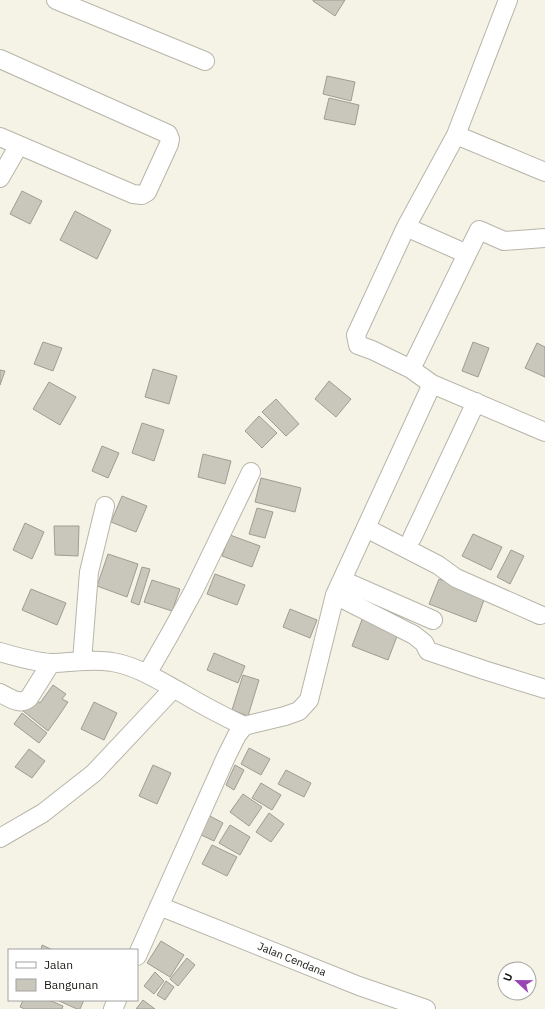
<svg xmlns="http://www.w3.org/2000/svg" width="545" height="1009" font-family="'IBM Plex Sans',sans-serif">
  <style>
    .building { fill: #c9c7bb; stroke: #9f9d91 }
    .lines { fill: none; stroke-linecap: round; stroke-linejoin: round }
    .minor-casing { stroke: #b7b5a9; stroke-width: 20 }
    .minor { stroke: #fff; stroke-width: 18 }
    .labels { text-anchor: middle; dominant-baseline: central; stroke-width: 4; stroke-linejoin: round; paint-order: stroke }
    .street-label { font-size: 11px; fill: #181713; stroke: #fff }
  </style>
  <rect width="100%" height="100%" fill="#f5f3e6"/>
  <!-- building -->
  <path class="building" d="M 313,0 L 345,0 L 335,16 L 313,1 Z
    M 327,76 L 355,82 L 351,101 L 323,94 Z
    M 329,98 L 359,105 L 355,125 L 324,119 Z
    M 22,191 L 42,201 L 30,224 L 10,214 Z
    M 75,211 L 111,230 L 97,259 L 60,240 Z
    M 43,342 L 62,348 L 53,371 L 34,364 Z
    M 473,342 L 489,348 L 478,377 L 462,371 Z
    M 537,343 L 545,347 L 545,377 L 525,368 Z
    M 153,369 L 177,376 L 169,404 L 145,397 Z
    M 0,370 L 5,371 L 0,385 Z
    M 329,381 L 351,399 L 336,417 L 315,399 Z
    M 49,382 L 76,397 L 60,425 L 33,409 Z
    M 276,399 L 299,424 L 286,436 L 262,412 Z
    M 259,416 L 277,433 L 262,448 L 245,431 Z
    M 142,423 L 164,430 L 154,461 L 132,453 Z
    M 102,446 L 119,453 L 108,478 L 92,471 Z
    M 203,454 L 231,461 L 225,484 L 198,477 Z
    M 261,478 L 301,488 L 295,512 L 255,502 Z
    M 122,496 L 147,506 L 136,532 L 111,522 Z
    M 257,508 L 273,512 L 265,538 L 249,534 Z
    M 25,523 L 44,532 L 32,559 L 13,550 Z
    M 54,526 L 79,526 L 78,556 L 55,555 Z
    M 473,534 L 502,547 L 491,570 L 462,556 Z
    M 230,535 L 260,546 L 252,567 L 222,556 Z
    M 511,550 L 524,556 L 510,584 L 497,577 Z
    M 108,554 L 138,564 L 127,597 L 97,586 Z
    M 142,567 L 150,569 L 139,605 L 131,602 Z
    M 215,574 L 245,585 L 237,605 L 207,594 Z
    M 439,579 L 485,597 L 476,622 L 429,604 Z
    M 152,580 L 180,589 L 172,611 L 144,602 Z
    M 31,589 L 66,603 L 57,625 L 22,610 Z
    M 290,609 L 317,620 L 310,638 L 283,627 Z
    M 363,617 L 399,631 L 388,660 L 352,646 Z
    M 214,653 L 245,666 L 238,683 L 207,670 Z
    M 243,675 L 259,680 L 248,716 L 232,710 Z
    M 53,685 L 66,694 L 62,699 L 68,702 L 58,717 L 48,731 L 23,711 L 33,698 L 40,703 Z
    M 94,702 L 117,713 L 104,740 L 81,729 Z
    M 22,713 L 47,733 L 39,743 L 14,724 Z
    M 249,748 L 270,759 L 261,775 L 241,764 Z
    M 29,749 L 45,761 L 32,778 L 15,767 Z
    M 153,765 L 171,773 L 157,804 L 139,796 Z
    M 235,765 L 244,770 L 234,790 L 226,785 Z
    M 286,770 L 311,783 L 304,797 L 278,784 Z
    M 261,783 L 281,795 L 272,810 L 252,798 Z
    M 243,794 L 262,807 L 249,826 L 230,812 Z
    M 269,813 L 284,824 L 271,842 L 256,832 Z
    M 208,815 L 223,823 L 214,841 L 199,834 Z
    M 230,825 L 250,837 L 240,855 L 219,843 Z
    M 212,845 L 237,857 L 227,876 L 202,864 Z
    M 161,941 L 184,955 L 170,977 L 147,963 Z
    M 42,945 L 53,950 L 41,950 Z
    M 187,958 L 195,965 L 178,986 L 170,979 Z
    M 155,972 L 164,981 L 154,994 L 144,986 Z
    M 166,981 L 174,987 L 165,1000 L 157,995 Z
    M 23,1000 L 49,1000 L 63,1006 L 62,1009 L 25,1009 L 20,1007 Z
    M 57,1000 L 84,1000 L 80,1009 L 77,1009 Z
    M 143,1000 L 155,1009 L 136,1009 Z"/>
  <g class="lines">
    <!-- minor casing -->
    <g class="minor-casing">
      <path id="minor" d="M 56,0 L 205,61
        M 0,59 L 168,134 L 170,139 L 169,144 L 147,192 L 142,195 L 133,194 L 0,137
        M 456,135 L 545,172
        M 0,178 L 19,145
        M 406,227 L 467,254 L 479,230 L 504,241 L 545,238
        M 411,369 L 467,254
        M 432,384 L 411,369 L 372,350 L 358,345 L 356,335 L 406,227 L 456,135 L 508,0
        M 366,528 L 438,565 L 456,578 L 540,615
        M 412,538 L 476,402
        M 342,580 L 433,620
        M 335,595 L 414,635 L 424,643 L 428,651 L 484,670 L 545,689
        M 0,652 C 17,657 34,662 51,663 C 71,663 92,658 112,662 C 137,666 160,681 182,693 C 202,705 223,716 244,726
        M 82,661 L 89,572 L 105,506
        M 147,674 L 170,634 L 194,590 L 251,472
        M 0,693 C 10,698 20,706 29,698 L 51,663
        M 0,838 L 43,813 L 94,773 L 173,689
        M 159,906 L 359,986 L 426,1009
        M 137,956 L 226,757 L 237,735 L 244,726 L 285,716 L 299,711 L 309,700 L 335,595 L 432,384 L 545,432
        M 113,1009 L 117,1000"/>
    </g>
    <!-- minor -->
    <use href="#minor" class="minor"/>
  </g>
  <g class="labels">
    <!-- street labels -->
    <g class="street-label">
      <text transform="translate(292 959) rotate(22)">Jalan Cendana</text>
    </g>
  </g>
  <!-- legend -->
  <rect x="8" y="949" width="130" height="52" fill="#ffffff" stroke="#a3a2a1"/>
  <rect x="16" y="962" width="20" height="6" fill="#ffffff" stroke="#a3a2a1"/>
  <text x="44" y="969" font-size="12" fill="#181713">Jalan</text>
  <rect x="16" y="979" width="20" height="12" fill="#c9c7bb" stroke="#a3a2a1"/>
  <text x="44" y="989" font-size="12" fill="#181713">Bangunan</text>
  <!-- north arrow -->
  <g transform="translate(517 981) rotate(292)"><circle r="19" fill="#ffffff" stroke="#a3a2a1"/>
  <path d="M0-3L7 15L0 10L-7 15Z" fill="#9844b2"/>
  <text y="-6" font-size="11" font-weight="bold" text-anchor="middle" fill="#181713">U</text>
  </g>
</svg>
